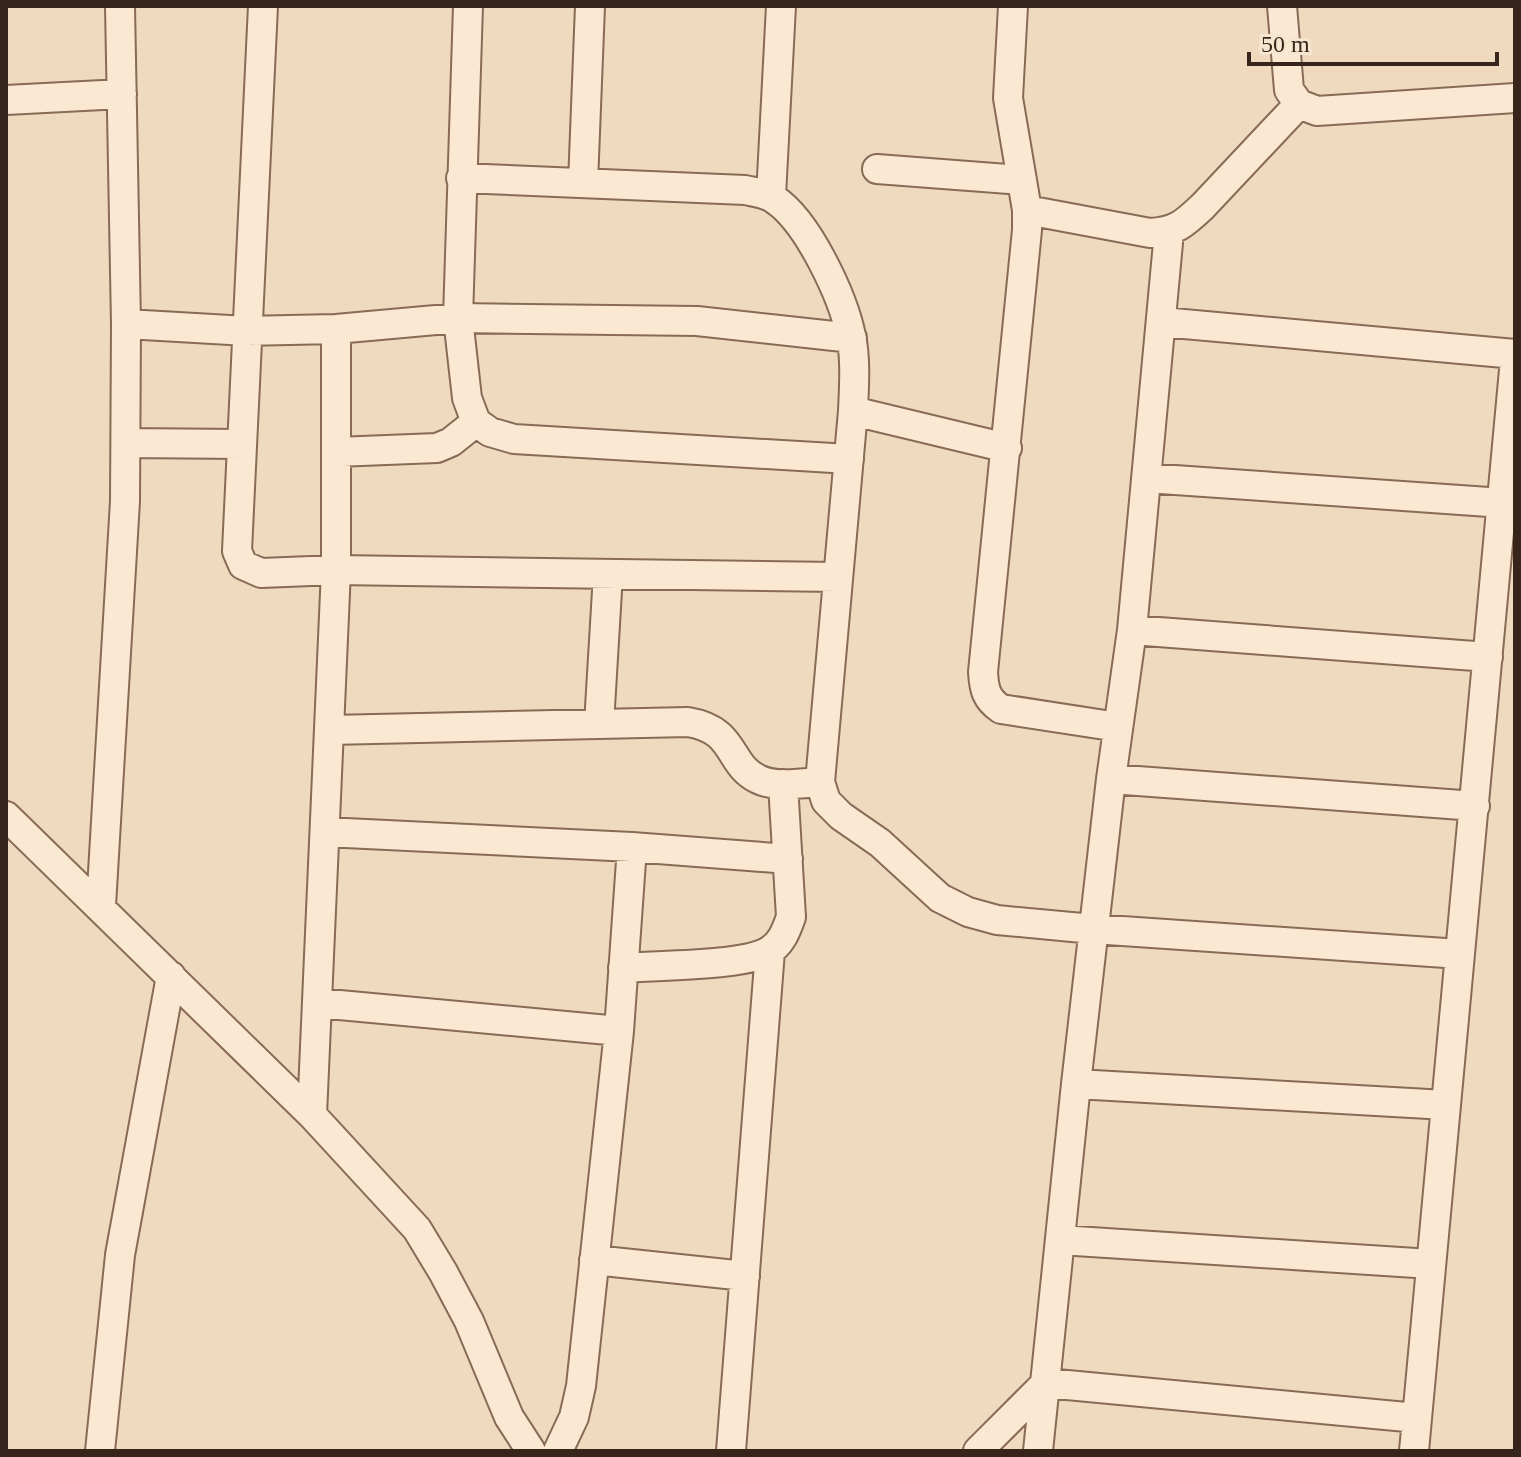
<svg xmlns="http://www.w3.org/2000/svg" width="1521" height="1457" font-family="Georgia,serif">
  <style>
    .lines { fill: none; stroke-linecap: round; stroke-linejoin: round }
    .minor-casing { stroke: #886a57; stroke-width: 32 }
    .minor { stroke: #fae8d3; stroke-width: 28 }
  </style>
  <rect width="100%" height="100%" fill="#efdabf"/>
  <g class="lines">
    <!-- minor casing -->
    <g class="minor-casing">
      <path id="minor" d="M 263,6 L 237,551 L 243,565 L 261,573 L 336,570 L 838,577
        M 468,6 L 458,318 L 467,398 L 476,422 L 490,432 L 514,439 L 849,459
        M 1013,6 L 1008,98 L 1027,210 L 1027,230 L 983,672 C 984,689 986,699 1001,709 L 1118,727
        M 1282,6 L 1289,90 L 1299,104 L 1317,111 L 1515,98
        M 6,100 L 122,94
        M 877,169 L 1022,180
        M 461,178 L 745,190 C 754,192 766,193 774,199 C 808,221 843,297 851,336 C 856,360 854,386 853,411 L 820,782 L 826,801 L 841,816 L 880,843 L 940,898 L 968,912 L 997,920 L 1093,929 L 1460,954
        M 583,183 L 590,6
        M 771,196 L 781,6
        M 1027,210 L 1150,233 C 1176,232 1185,223 1203,206 L 1299,104
        M 1162,322 L 1515,354
        M 126,324 L 247,331 L 336,329 L 458,318 L 697,321 L 852,338
        M 853,411 L 1007,448
        M 126,443 L 242,444
        M 336,452 L 437,448 L 451,442 L 476,422
        M 1146,478 L 1503,503
        M 1132,630 L 1488,657
        M 599,724 L 608,574
        M 329,730 L 688,722 C 737,730 727,764 758,779 C 775,788 801,783 820,782
        M 1111,779 L 1475,806
        M 6,816 L 312,1115 L 417,1229 L 443,1272 L 469,1321 L 509,1417 L 531,1451
        M 325,832 L 632,847 L 788,859
        M 101,906 L 125,501 L 126,324 L 120,6
        M 623,968 C 657,965 741,966 767,952 C 781,945 786,931 791,917 L 783,784
        M 318,1003 L 619,1031
        M 1076,1084 L 1446,1105
        M 312,1115 L 336,570 L 336,329
        M 1060,1240 L 1431,1264
        M 594,1260 L 745,1276
        M 100,1451 L 120,1255 L 171,976
        M 558,1451 L 574,1417 L 581,1386 L 619,1031 L 632,847
        M 731,1451 L 770,951
        M 978,1451 L 1046,1383 L 1417,1418
        M 1038,1451 L 1076,1084 L 1111,779 L 1132,630 L 1169,232
        M 1414,1451 L 1515,359"/>
    </g>
    <!-- minor -->
    <use href="#minor" class="minor"/>
  </g>
  <!-- border -->
  <rect width="1521" height="1457" fill="none" stroke="#37251c" stroke-width="16"/>
  <!-- scale -->
  <path d="M1249 52v12h248v-12" fill="none" stroke="#37251c" stroke-width="4"/>
  <text x="1261" y="52" font-size="24" fill="#37251c" stroke="#f6e5cf" stroke-width="6" paint-order="stroke">50 m</text>
</svg>
